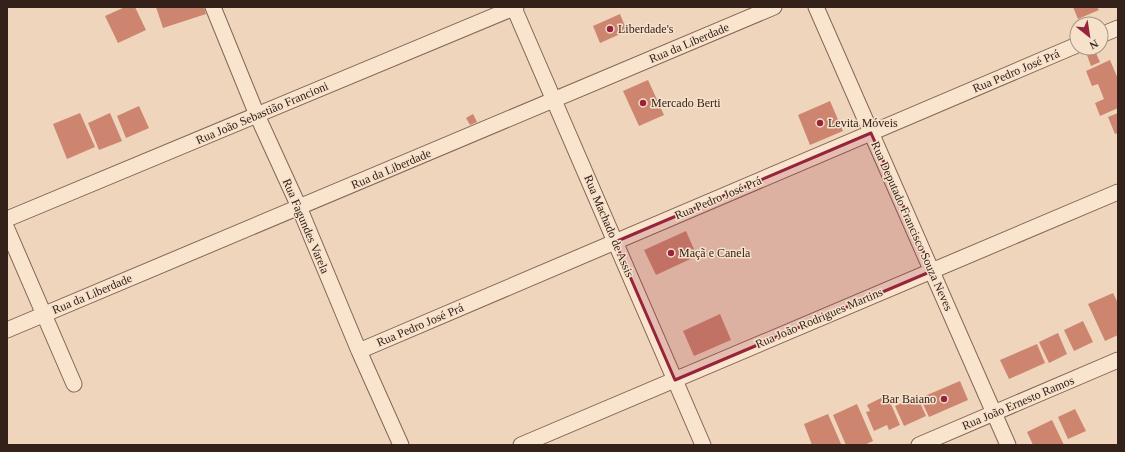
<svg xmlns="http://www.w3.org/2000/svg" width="1125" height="452" font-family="'Times New Roman',serif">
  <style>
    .building { fill: #ce8570 }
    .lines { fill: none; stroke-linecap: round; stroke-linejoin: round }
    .street-casing { stroke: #866555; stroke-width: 17 }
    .street { stroke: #f9e4ce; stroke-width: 15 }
    .marked { fill: #96243a; fill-opacity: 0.2; stroke: #96243a; stroke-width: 3; stroke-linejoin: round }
    .poi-dot { fill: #96243a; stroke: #f6e1cb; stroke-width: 1.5 }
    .labels { text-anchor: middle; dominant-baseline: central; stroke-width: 3; stroke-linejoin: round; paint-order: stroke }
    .poi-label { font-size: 12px; fill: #34221a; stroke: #f6e1cb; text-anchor: start }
    .street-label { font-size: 12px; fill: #34221a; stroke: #f6e1cb }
  </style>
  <rect width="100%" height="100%" fill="#eed5bb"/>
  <!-- building -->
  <path class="building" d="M 125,7 L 135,7 L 146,30 L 118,43 L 105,16 Z
    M 156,7 L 192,7 L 192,8 L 204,7 L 206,14 L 163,28 Z
    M 1073,7 L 1097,7 L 1099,10 L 1078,19 Z
    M 620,14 L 627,31 L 600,43 L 593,26 Z
    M 1095,51 L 1100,62 L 1091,66 L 1087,55 Z
    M 1110,60 L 1118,79 L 1118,108 L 1100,116 L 1095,103 L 1104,99 L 1098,84 L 1092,86 L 1086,71 Z
    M 648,80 L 664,115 L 639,126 L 623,91 Z
    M 830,101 L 843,131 L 810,145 L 798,115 Z
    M 139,106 L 149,128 L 126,138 L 117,116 Z
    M 80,113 L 95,147 L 67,159 L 53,124 Z
    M 110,113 L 122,141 L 99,150 L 88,123 Z
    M 1118,113 L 1118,133 L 1115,134 L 1108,117 Z
    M 473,114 L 477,122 L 470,125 L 466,118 Z
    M 686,231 L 697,256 L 656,275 L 644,250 Z
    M 1113,293 L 1118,303 L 1118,335 L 1105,341 L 1088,304 Z
    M 720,314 L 731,340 L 694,356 L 683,331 Z
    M 1083,321 L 1093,342 L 1074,351 L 1064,330 Z
    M 1058,333 L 1067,354 L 1049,363 L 1039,342 Z
    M 1037,344 L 1045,363 L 1009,379 L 1000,360 Z
    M 960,381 L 968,400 L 929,417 L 920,398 Z
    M 887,395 L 900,425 L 889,430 L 887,425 L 874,431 L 866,412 L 870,411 L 867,405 Z
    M 917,396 L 926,416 L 904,426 L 895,406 Z
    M 857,404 L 873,441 L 864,445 L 846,445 L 833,415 Z
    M 1075,409 L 1086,431 L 1068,439 L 1058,417 Z
    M 828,414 L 841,444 L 812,445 L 804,424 Z
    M 1052,420 L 1064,445 L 1033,445 L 1027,432 Z"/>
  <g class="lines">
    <!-- street casing -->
    <g class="street-casing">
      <path id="street" d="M 213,7 L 257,115 L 299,207 L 359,351 L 401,445
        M 816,7 L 1008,445
        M 514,8 L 703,445
        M 1101,35 L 1118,28
        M 7,219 L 516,7
        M 7,229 L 74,384
        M 7,330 L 774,7
        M 359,351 L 1077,45
        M 521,445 L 1118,192
        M 919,445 L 1118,360"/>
    </g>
    <!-- street -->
    <use href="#street" class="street"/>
  </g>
  <!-- marked area -->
  <path class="marked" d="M 871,133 L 932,271 L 675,380 L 615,242 Z"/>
  <!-- markers -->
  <g class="poi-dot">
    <circle cx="610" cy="29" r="4"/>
    <circle cx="643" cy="103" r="4"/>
    <circle cx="820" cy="123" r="4"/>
    <circle cx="671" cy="253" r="4"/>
    <circle cx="944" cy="399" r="4"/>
  </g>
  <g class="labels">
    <!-- poi labels -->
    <g class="poi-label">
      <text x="618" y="29">Liberdade's</text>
      <text x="651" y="103">Mercado Berti</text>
      <text x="828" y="123">Levita Móveis</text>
      <text x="679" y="253">Maçã e Canela</text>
      <text x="936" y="399" text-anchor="end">Bar Baiano</text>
    </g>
    <!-- street labels -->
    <g class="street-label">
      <text transform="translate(689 43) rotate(-23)">Rua da Liberdade</text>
      <text transform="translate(1016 71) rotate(-23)">Rua Pedro José Prá</text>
      <text transform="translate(262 113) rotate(-23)">Rua João Sebastião Francioni</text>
      <text transform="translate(391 169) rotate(-23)">Rua da Liberdade</text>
      <text transform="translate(718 198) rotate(-23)">Rua Pedro José Prá</text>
      <text transform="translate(306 226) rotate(67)">Rua Fagundes Varela</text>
      <text transform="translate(609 226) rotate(67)">Rua Machado de Assis</text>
      <text transform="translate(912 226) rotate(66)">Rua Deputado Francisco Souza Neves</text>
      <text transform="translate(92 294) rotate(-23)">Rua da Liberdade</text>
      <text transform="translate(819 318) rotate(-23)">Rua João Rodrigues Martins</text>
      <text transform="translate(420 325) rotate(-23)">Rua Pedro José Prá</text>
      <text transform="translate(1018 403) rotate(-23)">Rua João Ernesto Ramos</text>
    </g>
  </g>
  <!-- border -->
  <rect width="1125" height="452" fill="none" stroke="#34221a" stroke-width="16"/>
  <!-- north arrow -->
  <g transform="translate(1089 36) rotate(150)"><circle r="19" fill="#f6e1cb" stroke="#a89584"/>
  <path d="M0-3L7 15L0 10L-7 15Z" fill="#96243a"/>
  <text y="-6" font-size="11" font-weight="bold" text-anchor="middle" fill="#34221a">N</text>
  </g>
</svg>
